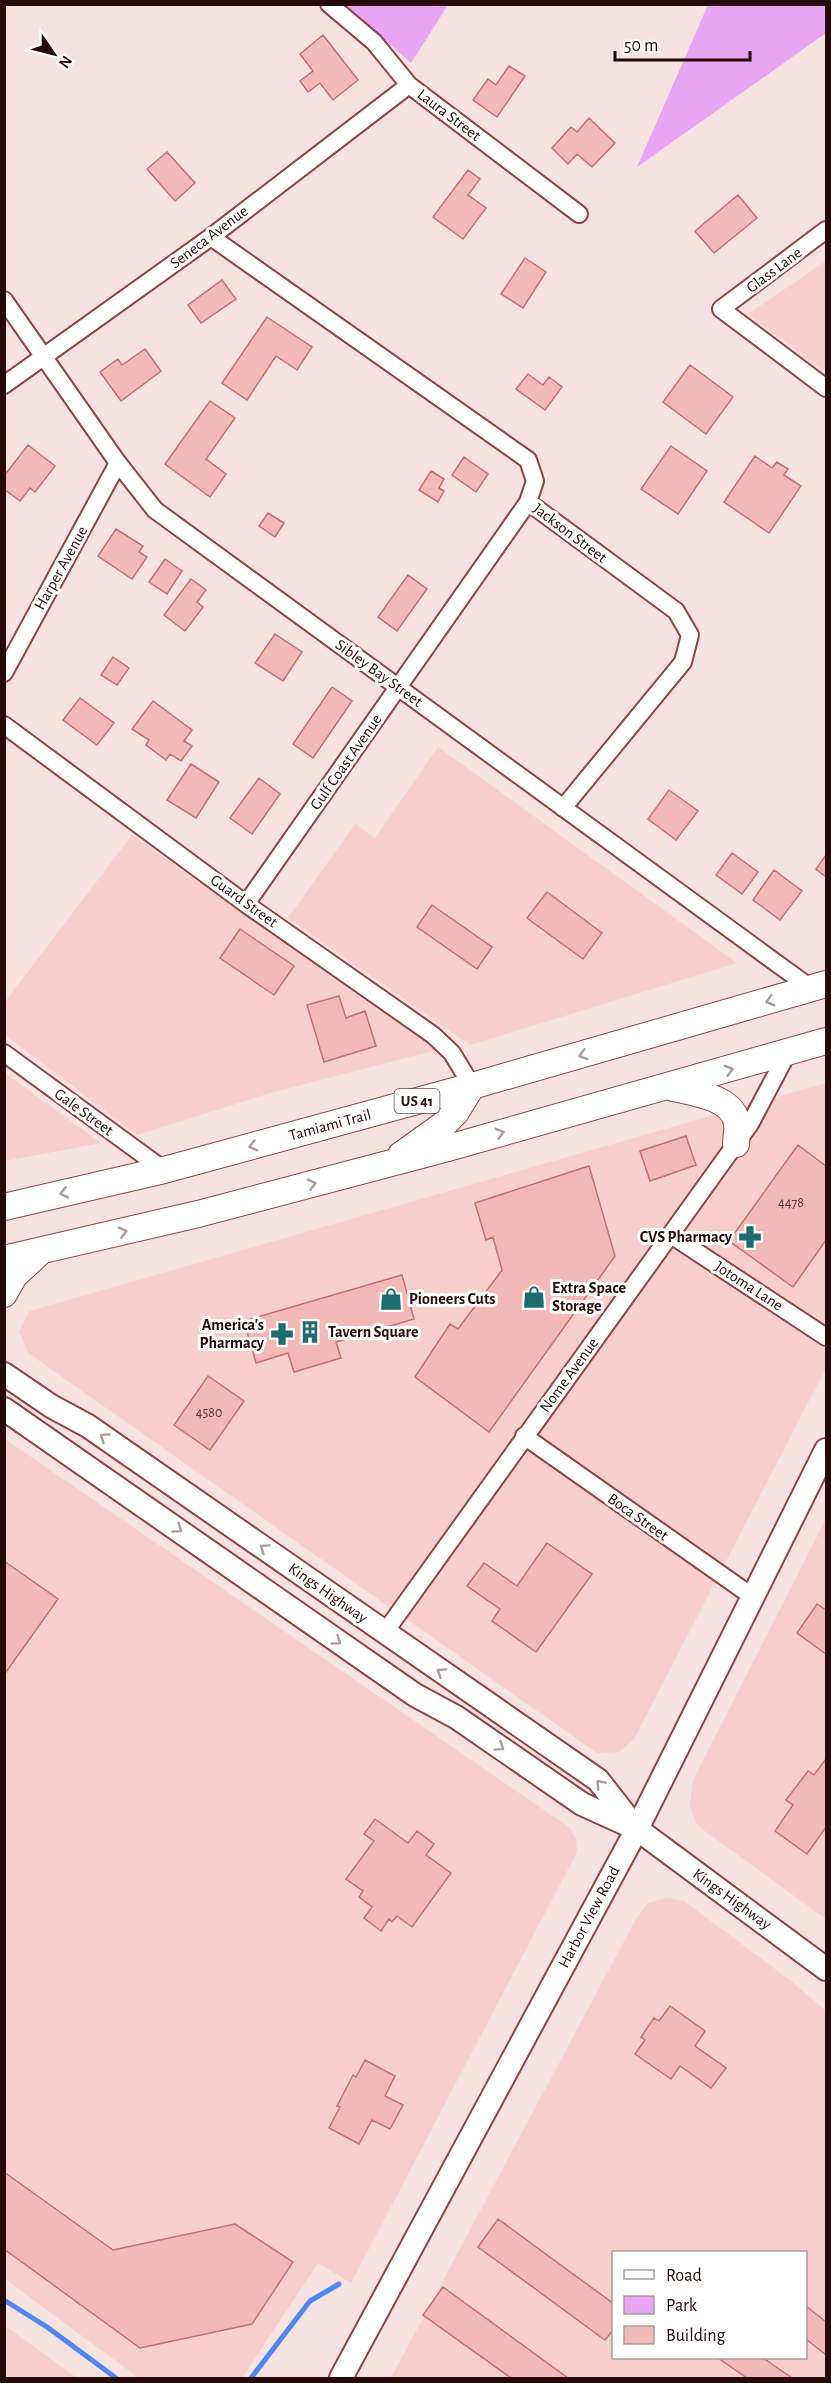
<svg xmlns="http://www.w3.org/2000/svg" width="831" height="2383" font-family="'Alegreya Sans',sans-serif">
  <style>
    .built { fill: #f7cfcd; fill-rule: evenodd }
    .green { fill: #e8a5f3 }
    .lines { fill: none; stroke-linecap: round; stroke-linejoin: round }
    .stream { stroke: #4f87ee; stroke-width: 5 }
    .building { fill: #f2b9b6; stroke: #c37170; stroke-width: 1.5 }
    .minor-casing { stroke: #904445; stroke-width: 20 }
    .secondary-casing { stroke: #904445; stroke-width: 26 }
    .primary-casing { stroke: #904445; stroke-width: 28 }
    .minor { stroke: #fff; stroke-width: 16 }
    .secondary { stroke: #fff; stroke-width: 22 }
    .primary { stroke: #fff; stroke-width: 26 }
    .oneway { stroke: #a89c9d }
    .labels { text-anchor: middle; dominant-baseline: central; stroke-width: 6; stroke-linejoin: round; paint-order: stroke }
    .number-label { font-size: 14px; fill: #593434 }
    .shield { fill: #fff; stroke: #675253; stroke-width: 1.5 }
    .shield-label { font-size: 15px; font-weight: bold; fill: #260809 }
    .street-label { font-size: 16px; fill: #260809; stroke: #fff }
    .poi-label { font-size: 16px; font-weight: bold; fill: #260809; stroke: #fff; text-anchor: start }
  </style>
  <rect width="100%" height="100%" fill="#f5e2e1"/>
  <!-- built -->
  <path class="built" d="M 826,261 L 826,372 L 748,314 Z
    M 438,747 L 737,963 L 470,1045 L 288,918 L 355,824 L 375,838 Z
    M 132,835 L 334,979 L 437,1050 L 270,1093 L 137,1135 L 5,1035 L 4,1003 Z
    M 5,1073 L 101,1143 L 5,1161 Z
    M 826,1083 L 826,1368 L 634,1739 L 619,1752 L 597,1753 L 28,1353 L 19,1331 L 30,1311 Z
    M 5,1439 L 570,1828 L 576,1839 L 577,1852 L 351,2283 L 318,2263 L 242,2378 L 139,2378 L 5,2279 Z
    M 826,1519 L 826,1919 L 698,1826 L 690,1807 L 693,1780 Z
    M 666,1898 L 684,1901 L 791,1981 L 826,2011 L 826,2378 L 391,2378 L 636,1919 L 648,1903 ZM 614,2252 L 806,2252 L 806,2358 L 614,2358 Z
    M 5,2326 L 77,2378 L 5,2378 Z"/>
  <!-- green -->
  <path class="green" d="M 345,5 L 448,5 L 411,63 Z
    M 708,5 L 826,5 L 826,33 L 637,167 Z"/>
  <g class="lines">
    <!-- stream -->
    <path class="stream" d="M 4,2300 L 47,2327 L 116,2378
      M 251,2378 L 310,2301 L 339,2284"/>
  </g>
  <!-- building -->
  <path class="building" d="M 323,35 L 358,80 L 333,100 L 320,83 L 308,92 L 300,81 L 313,71 L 300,54 Z
    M 509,66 L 525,76 L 497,117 L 473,100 L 488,79 L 496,85 Z
    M 589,118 L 615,143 L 592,167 L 577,154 L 568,164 L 552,148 L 571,127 L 577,132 Z
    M 167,152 L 195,183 L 175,201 L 147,169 Z
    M 468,170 L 480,179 L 468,195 L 486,208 L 463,239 L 433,217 Z
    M 738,195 L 757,218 L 714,253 L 695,231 Z
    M 525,258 L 546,272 L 523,308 L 501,294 Z
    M 222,280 L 236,299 L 201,323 L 188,305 Z
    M 267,317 L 312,347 L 297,370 L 276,356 L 247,400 L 222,383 Z
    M 145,349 L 161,371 L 121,401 L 100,372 L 118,359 L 122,365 Z
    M 690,365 L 733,397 L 706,434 L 663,402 Z
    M 528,374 L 543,385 L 549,377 L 562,387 L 545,410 L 516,389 Z
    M 210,401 L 235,418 L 206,459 L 226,474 L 210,497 L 165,464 Z
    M 28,445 L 55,466 L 35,492 L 30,488 L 20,501 L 4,489 L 4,476 Z
    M 671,446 L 707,471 L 678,514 L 641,489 Z
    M 755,456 L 772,468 L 777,462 L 788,469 L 784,475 L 801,486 L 769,533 L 724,502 Z
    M 464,457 L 488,474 L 476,492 L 452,475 Z
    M 431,471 L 444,479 L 439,488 L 444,491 L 438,502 L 419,490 Z
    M 268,513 L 284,523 L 275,537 L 259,526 Z
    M 116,529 L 143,546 L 139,552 L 147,557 L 132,579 L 98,556 Z
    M 165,559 L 182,571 L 167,594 L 149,582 Z
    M 408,575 L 427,589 L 397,631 L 378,617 Z
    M 191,579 L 206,590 L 197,602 L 203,607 L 185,631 L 164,615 Z
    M 275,634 L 302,652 L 283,681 L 255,663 Z
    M 113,657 L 129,668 L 117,685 L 101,675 Z
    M 332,687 L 352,701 L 313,758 L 293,744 Z
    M 80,698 L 114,723 L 97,745 L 63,720 Z
    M 153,701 L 192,730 L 184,741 L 192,746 L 181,761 L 170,754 L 166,760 L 146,745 L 149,740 L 132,729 Z
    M 191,764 L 219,782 L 196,818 L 167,800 Z
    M 259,778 L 280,794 L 252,834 L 230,818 Z
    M 669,790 L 698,811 L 676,840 L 648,819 Z
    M 732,853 L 758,872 L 742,894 L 716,875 Z
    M 826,855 L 826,877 L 816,869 Z
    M 774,870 L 802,891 L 780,920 L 753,900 Z
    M 547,892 L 602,933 L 583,959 L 527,918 Z
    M 432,905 L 492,947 L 477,969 L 417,927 Z
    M 240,929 L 294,966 L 274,995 L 220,958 Z
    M 339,996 L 346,1018 L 365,1011 L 376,1046 L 324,1062 L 307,1005 Z
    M 686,1136 L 696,1165 L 650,1181 L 640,1151 Z
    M 798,1145 L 826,1166 L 826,1240 L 793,1287 L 729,1241 Z
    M 589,1166 L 615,1256 L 489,1432 L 415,1377 L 450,1324 L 458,1329 L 502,1270 L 493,1237 L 486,1240 L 475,1203 Z
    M 402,1275 L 414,1319 L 336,1342 L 341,1358 L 294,1372 L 288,1353 L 256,1363 L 244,1321 Z
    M 208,1376 L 244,1401 L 210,1450 L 174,1425 Z
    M 547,1543 L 592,1574 L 536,1652 L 492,1621 L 500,1609 L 467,1586 L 484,1563 L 517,1586 Z
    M 4,1561 L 58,1599 L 4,1675 Z
    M 817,1604 L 826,1610 L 826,1654 L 797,1633 Z
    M 826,1759 L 826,1827 L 807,1854 L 775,1831 L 793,1805 L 786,1800 L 808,1771 L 814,1775 Z
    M 375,1819 L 408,1843 L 417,1831 L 434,1844 L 426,1855 L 451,1873 L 412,1927 L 397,1916 L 392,1922 L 389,1919 L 381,1931 L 364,1918 L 372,1907 L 359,1897 L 363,1891 L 346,1879 L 374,1841 L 364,1834 Z
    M 670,2006 L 705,2031 L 695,2046 L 726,2068 L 711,2088 L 680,2066 L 671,2079 L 635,2054 L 645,2040 L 641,2037 L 654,2018 L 659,2021 Z
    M 365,2060 L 395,2076 L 385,2096 L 403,2105 L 390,2129 L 372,2120 L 359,2144 L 329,2128 L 340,2107 L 337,2106 L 353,2075 L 356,2077 Z
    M 4,2172 L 113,2250 L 235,2224 L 293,2262 L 252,2324 L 140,2348 L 4,2249 Z
    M 498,2219 L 614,2304 L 614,2329 L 605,2340 L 478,2247 Z
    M 443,2287 L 568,2378 L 511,2378 L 423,2315 Z
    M 806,2306 L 826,2322 L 826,2355 L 806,2339 Z
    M 718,2358 L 763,2358 L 792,2378 L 747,2378 Z"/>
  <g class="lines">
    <!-- minor casing -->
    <g class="minor-casing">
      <path id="minor" d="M 329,4 L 374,42 L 409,85 L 579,214
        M 826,230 L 721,309 L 826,388
        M 211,237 L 528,460 L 535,481 L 528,502 L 246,904
        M 4,300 L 118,463 L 155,510 L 812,989
        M 4,385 L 211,237 L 409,85
        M 528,502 L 676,611 L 690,635 L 683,662 L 563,808
        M 4,673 L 118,463
        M 4,725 L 246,904 L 433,1035 L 452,1053 L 472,1086
        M 4,1053 L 164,1170
        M 671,1235 L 826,1337
        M 524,1436 L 753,1597
        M 385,1632 L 750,1124 L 787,1054"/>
    </g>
    <!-- secondary casing -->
    <g class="secondary-casing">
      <path id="secondary" d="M 4,1374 L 51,1406 L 88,1426 L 598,1780 L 634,1826
        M 4,1409 L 415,1695 L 456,1717 L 582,1804 L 637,1829 L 826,1969
        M 341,2378 L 637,1829 L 826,1450"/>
    </g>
    <!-- primary casing -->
    <g class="primary-casing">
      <path id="primary" d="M 670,1087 C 692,1093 734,1096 737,1124 C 738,1130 736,1138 736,1144
        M 401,1155 L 443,1125 L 456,1112 L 472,1086
        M 4,1207 L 164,1170 L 472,1086 L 826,984
        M 4,1259 L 198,1214 L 448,1148 L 826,1041
        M 4,1294 L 14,1276 L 41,1251"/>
    </g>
    <!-- minor -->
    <use href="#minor" class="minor"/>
    <!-- secondary -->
    <use href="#secondary" class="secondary"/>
    <!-- primary -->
    <use href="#primary" class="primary"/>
  </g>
  <!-- one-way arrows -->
  <defs><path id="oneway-chevron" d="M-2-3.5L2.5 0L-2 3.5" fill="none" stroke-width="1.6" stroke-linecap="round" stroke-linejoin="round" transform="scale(1.5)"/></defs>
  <g class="oneway">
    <use href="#oneway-chevron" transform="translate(770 1001) rotate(164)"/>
    <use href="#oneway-chevron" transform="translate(583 1055) rotate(164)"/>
    <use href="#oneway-chevron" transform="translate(729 1070) rotate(-16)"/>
    <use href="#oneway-chevron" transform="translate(500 1133) rotate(-16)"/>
    <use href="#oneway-chevron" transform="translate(253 1146) rotate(165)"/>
    <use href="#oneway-chevron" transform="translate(312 1184) rotate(-15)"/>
    <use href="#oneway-chevron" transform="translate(64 1193) rotate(167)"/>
    <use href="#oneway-chevron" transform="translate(123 1232) rotate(-14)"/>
    <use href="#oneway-chevron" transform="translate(104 1437) rotate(-145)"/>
    <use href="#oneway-chevron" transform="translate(178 1529) rotate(35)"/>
    <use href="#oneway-chevron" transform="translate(264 1548) rotate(-145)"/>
    <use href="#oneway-chevron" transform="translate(337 1641) rotate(35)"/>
    <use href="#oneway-chevron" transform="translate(441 1672) rotate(-145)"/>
    <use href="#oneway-chevron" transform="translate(500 1747) rotate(34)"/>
    <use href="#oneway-chevron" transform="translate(600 1784) rotate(-133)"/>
  </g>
  <!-- icons -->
  <defs>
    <g id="pharmacy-bare" transform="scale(1.8)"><path d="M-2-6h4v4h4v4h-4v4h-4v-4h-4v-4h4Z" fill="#1e6b6f" stroke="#fff" stroke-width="2.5" paint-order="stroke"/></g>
    <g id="shop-bare" transform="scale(1.8)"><path d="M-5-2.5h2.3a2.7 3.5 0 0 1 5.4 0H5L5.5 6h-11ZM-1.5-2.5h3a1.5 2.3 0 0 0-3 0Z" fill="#1e6b6f" stroke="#fff" stroke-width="2.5" paint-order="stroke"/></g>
    <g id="building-bare" transform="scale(1.8)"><path d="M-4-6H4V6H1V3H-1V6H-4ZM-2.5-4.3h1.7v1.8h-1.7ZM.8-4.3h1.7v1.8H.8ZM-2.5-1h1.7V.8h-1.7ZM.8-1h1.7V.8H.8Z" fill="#1e6b6f" stroke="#fff" stroke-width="2.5" paint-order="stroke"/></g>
  </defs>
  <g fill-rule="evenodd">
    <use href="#pharmacy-bare" x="750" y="1237"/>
    <use href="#shop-bare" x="534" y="1297"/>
    <use href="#shop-bare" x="391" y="1299"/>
    <use href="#building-bare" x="310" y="1332"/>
    <use href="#pharmacy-bare" x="282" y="1334"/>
  </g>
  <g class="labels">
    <!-- number labels -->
    <g class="number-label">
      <text x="791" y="1203">4478</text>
      <text x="209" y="1413">4580</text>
    </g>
    <!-- shield labels -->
    <rect class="shield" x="394.5" y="1089" width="45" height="24" rx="4.5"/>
    <g class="shield-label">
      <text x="417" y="1101">US 41</text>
    </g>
    <!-- street labels -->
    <g class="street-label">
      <text transform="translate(449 115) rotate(37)">Laura Street</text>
      <text transform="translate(209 237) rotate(-37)">Seneca Avenue</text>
      <text transform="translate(774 270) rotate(-37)">Glass Lane</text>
      <text transform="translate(570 533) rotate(37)">Jackson Street</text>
      <text transform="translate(61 568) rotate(-61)">Harper Avenue</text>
      <text transform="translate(379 673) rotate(36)">Sibley Bay Street</text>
      <text transform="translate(346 762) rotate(-55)">Gulf Coast Avenue</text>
      <text transform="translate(244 901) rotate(36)">Guard Street</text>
      <text transform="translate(84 1112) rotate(36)">Gale Street</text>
      <text transform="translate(330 1125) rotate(-15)">Tamiami Trail</text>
      <text transform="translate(749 1286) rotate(33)">Jotoma Lane</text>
      <text transform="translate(569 1375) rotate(-54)">Nome Avenue</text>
      <text transform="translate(638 1517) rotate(35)">Boca Street</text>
      <text transform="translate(328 1593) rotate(35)">Kings Highway</text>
      <text transform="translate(732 1899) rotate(36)">Kings Highway</text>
      <text transform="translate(589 1917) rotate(-62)">Harbor View Road</text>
    </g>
    <!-- poi labels -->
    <g class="poi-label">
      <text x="732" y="1237" text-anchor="end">CVS Pharmacy</text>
      <text x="552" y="1288">Extra Space<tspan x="552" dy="18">Storage</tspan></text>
      <text x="409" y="1299">Pioneers Cuts</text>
      <text x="264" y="1325" text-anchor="end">America's<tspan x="264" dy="18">Pharmacy</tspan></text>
      <text x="328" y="1332">Tavern Square</text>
    </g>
  </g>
  <!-- border -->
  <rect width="831" height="2383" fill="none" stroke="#260809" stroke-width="12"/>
  <!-- legend -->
  <rect x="612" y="2251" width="195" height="108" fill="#ffffff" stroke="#a89c9d" stroke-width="1.5"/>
  <rect x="624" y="2270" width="30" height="9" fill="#ffffff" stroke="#a89c9d" stroke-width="1.5"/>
  <text x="666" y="2281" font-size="18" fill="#260809">Road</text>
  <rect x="624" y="2296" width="30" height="18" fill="#e8a5f3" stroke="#a89c9d" stroke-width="1.5"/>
  <text x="666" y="2311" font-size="18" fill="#260809">Park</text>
  <rect x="624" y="2326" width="30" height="18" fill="#f2b9b6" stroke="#a89c9d" stroke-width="1.5"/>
  <text x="666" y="2341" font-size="18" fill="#260809">Building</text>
  <!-- north arrow -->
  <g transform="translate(54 54) rotate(125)" stroke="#ffffff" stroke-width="4.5" paint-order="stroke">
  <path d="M0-4.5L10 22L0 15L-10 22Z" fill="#260809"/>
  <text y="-9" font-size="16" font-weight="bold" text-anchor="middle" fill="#260809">N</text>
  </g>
  <!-- scale -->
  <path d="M615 51v9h135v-9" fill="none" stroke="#260809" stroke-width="3"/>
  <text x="624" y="51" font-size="18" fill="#260809" stroke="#ffffff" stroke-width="4.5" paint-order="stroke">50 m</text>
</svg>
